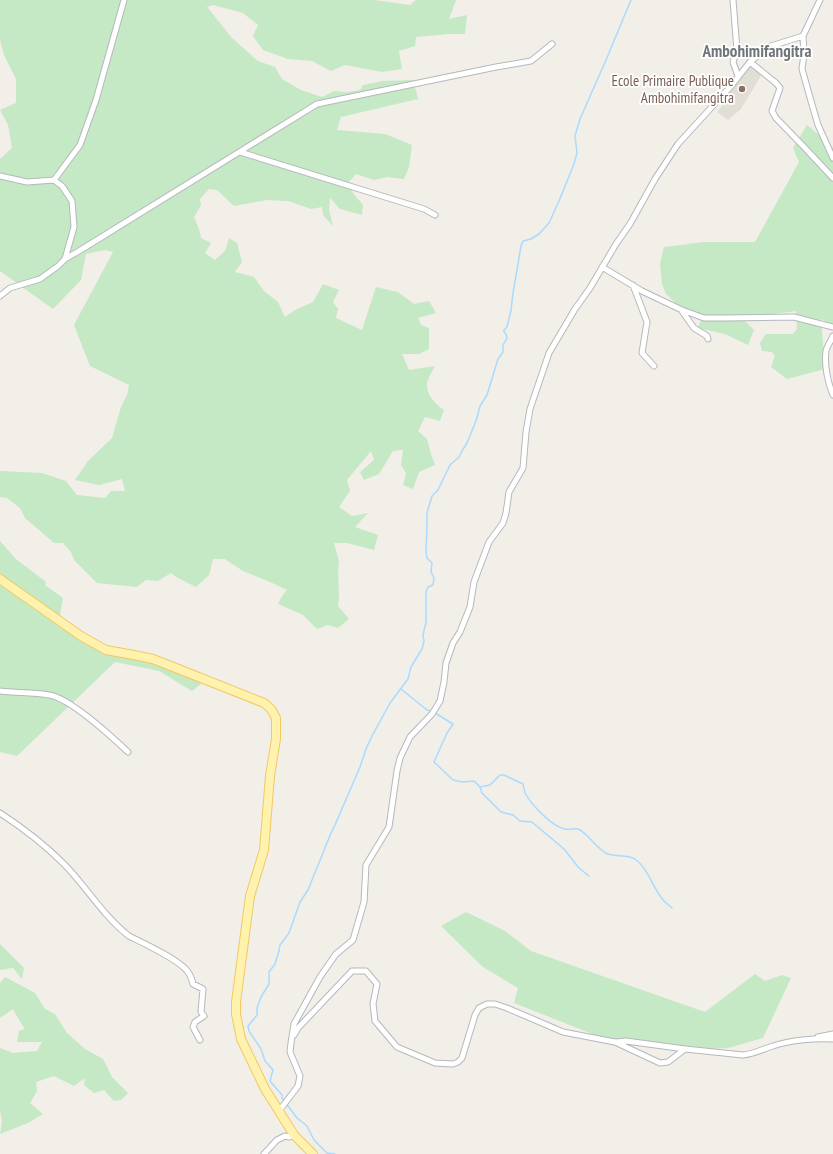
<svg xmlns="http://www.w3.org/2000/svg" width="833" height="1154" font-family="'PT Sans Narrow',sans-serif">
  <style>
    .education { fill: #e1ded6 }
    .green { fill: #c5e8c5 }
    .lines { fill: none; stroke-linecap: round; stroke-linejoin: round }
    .stream { stroke: #aadaff; stroke-width: 1.5 }
    .minor-casing { stroke: #b5b8bc; stroke-width: 7 }
    .primary-casing { stroke: #f2c960; stroke-width: 10 }
    .minor { stroke: #fff; stroke-width: 5 }
    .primary { stroke: #fff2af; stroke-width: 8 }
    .education-dot { fill: #8d6e63; stroke: #fff; stroke-width: 1.5 }
    .labels { text-anchor: middle; dominant-baseline: central; stroke-width: 3.5; stroke-linejoin: round; paint-order: stroke }
    .education-label { font-size: 15px; fill: #785e54; stroke: #fff; text-anchor: end }
    .quarter-label { font-size: 17px; font-weight: bold; fill: #70757a; stroke: #fff }
  </style>
  <rect width="100%" height="100%" fill="#f1efe8"/>
  <!-- education -->
  <path class="education" d="M 751,66 L 762,74 L 741,109 L 728,120 L 717,112 L 731,95 L 729,93 L 735,84 L 737,85 L 748,68 Z"/>
  <!-- green -->
  <path class="green" d="M 0,0 L 374,0 L 410,5 L 416,0 L 456,0 L 449,19 L 467,15 L 465,34 L 449,34 L 416,37 L 415,46 L 399,51 L 402,69 L 382,72 L 345,65 L 331,71 L 312,61 L 288,59 L 263,50 L 253,36 L 258,25 L 243,13 L 213,5 L 207,7 L 232,38 L 258,61 L 275,67 L 282,79 L 301,90 L 322,97 L 334,91 L 347,92 L 360,90 L 363,85 L 383,81 L 413,80 L 418,99 L 341,117 L 337,130 L 385,134 L 412,145 L 409,167 L 404,179 L 387,177 L 374,180 L 356,174 L 349,182 L 353,193 L 363,205 L 362,215 L 340,209 L 330,198 L 329,210 L 333,226 L 323,215 L 322,207 L 311,209 L 288,201 L 267,200 L 234,206 L 217,190 L 209,189 L 200,199 L 201,205 L 194,217 L 199,229 L 201,238 L 211,243 L 205,253 L 215,260 L 225,251 L 229,238 L 237,243 L 242,262 L 235,272 L 254,277 L 264,291 L 278,302 L 285,317 L 295,310 L 313,302 L 323,284 L 339,290 L 333,302 L 338,309 L 336,318 L 362,330 L 376,287 L 398,292 L 414,304 L 429,301 L 436,313 L 418,318 L 421,325 L 429,328 L 429,349 L 419,354 L 402,354 L 409,370 L 435,366 C 433,370 427,379 427,384 C 426,394 436,405 444,410 L 440,421 L 425,417 L 418,431 L 427,439 L 431,454 L 435,465 L 419,472 L 413,489 L 403,485 L 406,473 L 401,465 L 403,450 L 393,451 L 379,474 L 364,480 L 360,472 L 374,460 L 371,451 L 347,480 L 350,491 L 339,507 L 352,516 L 368,513 L 355,527 L 378,535 L 374,550 L 347,543 L 334,543 L 339,561 L 338,572 L 339,597 L 338,606 L 349,619 L 338,628 L 328,625 L 317,629 L 303,615 L 278,604 L 282,596 L 287,590 L 268,581 L 243,571 L 225,559 L 213,559 L 209,575 L 196,587 L 176,577 L 171,573 L 158,581 L 146,580 L 137,587 L 97,583 L 74,560 L 71,552 L 63,543 L 54,543 L 25,518 L 20,508 L 7,498 L 0,497 L 0,471 L 42,473 L 66,481 L 77,495 L 105,498 L 111,491 L 125,491 L 122,479 L 99,485 L 75,480 L 88,461 L 112,438 L 121,407 L 127,395 L 129,385 L 90,366 L 74,325 L 113,252 L 105,250 L 86,254 L 81,280 L 53,309 L 0,271 L 0,159 L 12,148 L 8,125 L 0,110 L 16,103 L 16,79 L 4,55 L 0,40 Z
    M 807,125 L 830,144 L 833,148 L 833,325 L 821,319 L 825,369 L 787,379 L 771,367 L 775,356 L 772,352 L 762,351 L 760,343 L 766,334 L 793,334 L 797,329 L 796,311 L 742,318 L 754,330 L 748,345 L 725,334 L 698,328 L 701,320 L 684,311 L 666,294 L 662,284 L 660,264 L 664,247 L 704,242 L 755,242 L 799,162 L 793,148 Z
    M 0,541 L 16,559 L 46,582 L 45,585 L 63,598 L 59,621 L 81,636 L 206,680 L 192,691 L 159,671 L 115,662 L 17,756 L 0,752 Z
    M 466,912 L 505,931 L 531,951 L 705,1012 L 755,974 L 765,981 L 782,975 L 791,978 L 763,1038 L 728,1048 L 709,1049 L 689,1046 L 651,1044 L 600,1037 L 514,1003 L 518,988 L 483,967 L 441,926 Z
    M 0,944 L 24,968 L 22,979 L 13,968 L 0,970 Z
    M 5,977 L 35,993 L 45,1009 L 55,1014 L 67,1033 L 85,1049 L 103,1059 L 112,1077 L 128,1093 L 121,1100 L 114,1101 L 104,1090 L 94,1093 L 84,1085 L 85,1078 L 74,1086 L 54,1076 L 36,1082 L 37,1091 L 30,1103 L 43,1114 L 28,1123 L 0,1134 L 2,1121 L 0,1110 L 0,1048 L 13,1053 L 37,1051 L 42,1042 L 17,1042 L 19,1031 L 25,1029 L 19,1020 L 13,1009 L 0,1018 L 0,983 Z"/>
  <g class="lines">
    <!-- stream -->
    <path class="stream" d="M 401,689 L 427,710 L 431,711
      M 435,713 L 453,724 L 447,733 L 434,762 L 453,780 L 462,782 L 474,781 L 480,787 L 482,793 L 501,812 L 513,815 L 520,821 L 532,822 L 564,849 L 579,868 L 589,876
      M 480,787 L 490,785 L 500,775 L 504,775 L 523,784 C 524,787 524,790 525,793 C 531,804 552,827 565,829 C 569,830 574,828 578,829 C 587,832 597,850 608,854 C 617,857 627,854 635,859 C 649,869 653,890 665,902 C 667,904 670,906 672,908
      M 335,1154 L 327,1153 L 314,1140 L 307,1126 L 297,1118 L 282,1098 L 282,1095 L 270,1081 L 273,1070 L 265,1061 L 261,1049 L 249,1031 L 248,1026 L 257,1015 L 257,1008 L 261,997 L 269,984 L 269,972 L 275,964 L 279,951 L 280,945 L 289,933 L 300,902 L 308,890 L 331,833 L 335,825 L 360,767 L 366,749 L 372,736 L 390,703 L 408,679 L 411,667 L 422,649 L 424,641 L 423,635 L 426,622 L 426,592 L 428,587 L 433,585 L 434,578 L 431,572 L 432,563 L 427,558 L 426,552 L 427,526 L 427,513 L 432,496 L 438,490 L 450,465 L 459,457 L 462,451 L 467,443 L 476,421 L 480,406 L 487,395 L 498,359 L 503,352 L 503,345 L 507,338 L 506,334 L 504,332 L 504,330 L 507,327 L 511,310 L 513,293 L 521,246 L 523,241 L 531,239 L 539,234 L 549,223 L 559,201 L 574,164 L 577,153 L 575,136 L 580,119 L 606,60 L 631,0"/>
    <!-- minor casing -->
    <g class="minor-casing">
      <path id="minor" d="M 733,0 L 737,50 L 733,62 L 738,76
        M 803,36 L 820,0
        M 750,62 L 776,83 L 780,88 L 772,111 L 776,118 L 805,148 L 833,178
        M 240,152 L 424,209 L 435,215
        M 0,176 L 27,182 L 54,180 L 80,145 L 96,100 L 124,0
        M 54,180 L 62,186 L 72,201 L 74,227 L 65,259
        M 602,267 L 642,291 L 663,301 L 682,310 L 704,318 L 723,318 L 794,317 L 833,327
        M 633,285 L 647,322 L 642,353 L 654,366
        M 0,296 L 10,288 L 40,279 L 58,266 L 65,259 L 79,251 L 317,104 L 496,67 L 531,61 L 552,44
        M 682,311 L 694,328 L 707,336 L 708,339
        M 833,336 C 831,341 827,346 826,351 C 824,365 828,383 833,395
        M 0,691 C 16,693 33,692 49,695 C 70,698 111,736 128,752
        M 0,813 C 20,826 46,846 63,863 C 86,886 103,916 129,936 C 143,943 180,960 188,972 C 191,976 192,979 193,984 L 203,989 L 201,1012 L 204,1016 L 195,1022 L 193,1027 L 200,1040
        M 294,1035 L 298,1028 L 352,971 L 366,971 L 377,984 L 373,1004 L 375,1021 L 397,1047 L 435,1063 L 453,1064 L 458,1062 L 462,1058 L 475,1015 L 479,1008 L 487,1004 L 495,1004 L 507,1008 L 563,1032 L 615,1042 L 660,1063 L 668,1062 L 685,1049
        M 818,1037 L 833,1034
        M 616,1042 L 626,1041 L 685,1049 L 743,1055 C 754,1054 763,1049 773,1046 C 791,1040 815,1038 833,1039
        M 279,1111 L 298,1086 L 300,1076 L 290,1052 L 291,1043 L 294,1024 L 320,977 L 336,954 L 353,940 L 364,902 L 366,865 L 389,827 L 397,771 L 400,758 L 410,737 L 432,714 L 440,701 L 444,682 L 446,663 L 453,643 L 460,632 L 470,607 L 474,582 L 489,542 L 503,523 L 506,513 L 509,492 L 523,468 L 526,432 L 530,409 L 549,353 L 575,309 L 590,288 L 616,244 L 630,224 L 655,179 L 678,144 L 731,86 L 750,62 L 762,52 L 771,46 L 803,36 L 804,54 L 802,69 L 811,101 L 818,125 L 833,158
        M 264,1154 L 277,1140 L 285,1136 L 289,1137 L 294,1135"/>
    </g>
    <!-- primary casing -->
    <g class="primary-casing">
      <path id="primary" d="M 0,579 L 81,636 L 106,650 L 134,655 L 153,659 L 181,670 L 264,703 L 271,709 L 276,718 L 276,739 L 270,776 L 264,850 L 250,896 L 236,1002 L 236,1014 L 241,1039 L 265,1089 L 294,1135 L 313,1154"/>
    </g>
    <!-- minor -->
    <use href="#minor" class="minor"/>
    <!-- primary -->
    <use href="#primary" class="primary"/>
  </g>
  <!-- markers -->
  <circle class="education-dot" cx="742" cy="89" r="4"/>
  <g class="labels">
    <!-- education labels -->
    <g class="education-label">
      <text x="734" y="80">Ecole Primaire Publique<tspan x="734" dy="17">Ambohimifangitra</tspan></text>
    </g>
    <!-- quarter labels -->
    <g class="quarter-label">
      <text x="757" y="51">Ambohimifangitra</text>
    </g>
  </g>
</svg>
